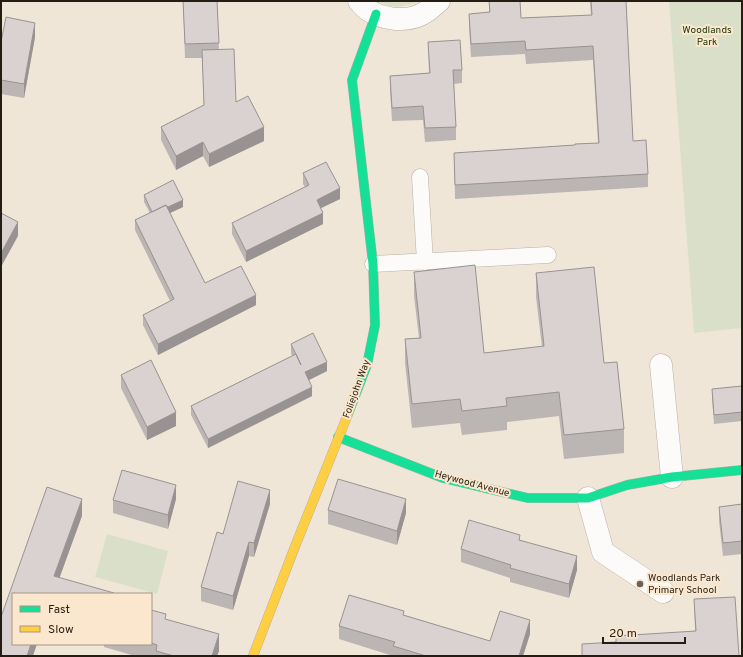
<svg xmlns="http://www.w3.org/2000/svg" width="743" height="657" font-family="Overpass,sans-serif">
  <style>
    .green { fill: #d9dfc9 }
    .lines { fill: none; stroke-linecap: round; stroke-linejoin: round }
    .lane-casing { stroke: #b7b0a5; stroke-width: 17 }
    .street-casing { stroke: #b7b0a5; stroke-width: 23 }
    .fast-casing { stroke: #b7b0a5; stroke-width: 10 }
    .slow-casing { stroke: #b7b0a5; stroke-width: 10 }
    .lane { stroke: #fdfbf9; stroke-width: 16 }
    .street { stroke: #fdfbf9; stroke-width: 22 }
    .fast { stroke: #16e098; stroke-width: 9 }
    .slow { stroke: #ffcf43; stroke-width: 9 }
    .wall { fill: #bbb5b3 }
    .shaded-wall { fill: #989392 }
    .building { fill: #d9d2d0; stroke: #989392 }
    .poi-dot { fill: #6b6358; stroke: #fbe7cd; stroke-width: 1.5 }
    .labels { text-anchor: middle; dominant-baseline: central; stroke-width: 4; stroke-linejoin: round; paint-order: stroke }
    .park-label { font-size: 10px; fill: #193204; stroke: #fbe7cd }
    .street-label { font-size: 10px; fill: #241d13; stroke: #fbe7cd }
    .poi-label { font-size: 10px; fill: #241d13; stroke: #fbe7cd; text-anchor: start }
  </style>
  <rect width="100%" height="100%" fill="#f0e6d8"/>
  <!-- green -->
  <path class="green" d="M 378,1 L 419,1 C 405,7 391,10 378,1 Z
    M 669,1 L 742,1 L 742,328 L 694,333 Z
    M 107,534 L 168,551 L 157,594 L 95,577 Z"/>
  <g class="lines">
    <!-- lane casing -->
    <g class="lane-casing">
      <path id="lane" d="M 420,177 L 425,262
        M 373,264 L 548,255"/>
    </g>
    <!-- street casing -->
    <g class="street-casing">
      <path id="street" d="M 359,1 C 373,20 408,25 427,11 C 431,8 435,4 439,1
        M 661,365 L 672,477
        M 588,498 L 603,552 L 663,592"/>
    </g>
    <!-- fast casing -->
    <g class="fast-casing">
      <path id="fast" d="M 348,414 L 367,365 L 375,325 L 373,264 L 352,80 L 376,14
        M 338,437 L 443,478 L 528,498 L 588,498 L 627,485 L 672,477 L 742,470"/>
    </g>
    <!-- slow casing -->
    <g class="slow-casing">
      <path id="slow" d="M 253,656 L 294,549 L 348,414"/>
    </g>
    <!-- lane -->
    <use href="#lane" class="lane"/>
    <!-- street -->
    <use href="#street" class="street"/>
    <!-- fast -->
    <use href="#fast" class="fast"/>
    <!-- slow -->
    <use href="#slow" class="slow"/>
  </g>
  <!-- wall -->
  <path class="wall" d="M 183,1 L 217,1 L 219,50 L 236,102 L 264,141 L 209,167 L 203,156 L 176,170 L 161,140 L 161,127 L 204,106 L 202,58 L 185,58 Z
    M 489,1 L 520,1 L 521,18 L 591,15 L 590,1 L 626,1 L 633,141 L 648,174 L 648,187 L 455,199 L 454,153 L 575,145 L 598,143 L 593,60 L 526,64 L 525,54 L 471,57 L 469,28 L 469,14 L 489,12 Z
    M 35,37 L 24,98 L 1,94 L 1,42 Z
    M 428,42 L 462,70 L 462,83 L 454,84 L 456,127 L 456,140 L 425,142 L 423,120 L 392,121 L 390,89 L 390,76 L 429,73 Z
    M 303,173 L 340,199 L 321,208 L 323,224 L 246,262 L 232,234 L 232,223 L 305,187 L 303,184 Z
    M 144,195 L 183,207 L 170,213 L 205,283 L 256,305 L 158,355 L 143,325 L 143,315 L 170,301 L 135,230 L 135,220 L 150,213 L 144,202 Z
    M 414,272 L 484,353 L 542,347 L 536,297 L 536,273 L 604,363 L 624,429 L 624,453 L 564,459 L 559,416 L 507,422 L 507,430 L 462,435 L 460,423 L 412,428 L 405,363 L 405,339 L 419,338 L 414,296 Z
    M 291,344 L 327,371 L 309,380 L 312,396 L 208,448 L 191,415 L 191,406 L 292,356 L 291,353 Z
    M 121,375 L 176,426 L 147,440 L 121,388 Z
    M 742,386 L 742,421 L 714,424 L 712,399 L 712,389 Z
    M 176,499 L 168,529 L 113,513 L 113,500 Z
    M 270,504 L 254,557 L 249,556 L 233,610 L 201,601 L 201,587 L 223,534 Z
    M 742,504 L 742,554 L 723,556 L 719,521 L 719,507 Z
    M 328,510 L 406,513 L 397,545 L 328,524 Z
    M 520,540 L 577,570 L 569,598 L 510,582 L 510,578 L 461,562 L 461,549 Z
    M 694,599 L 739,656 L 582,656 L 582,644 L 616,642 L 695,631 Z
    M 151,610 L 219,651 L 217,656 L 135,656 L 104,647 L 104,644 L 151,644 Z
    M 404,615 L 490,641 L 530,634 L 523,656 L 393,656 L 339,639 L 339,626 Z"/>
  <!-- shaded-wall -->
  <path class="shaded-wall" d="M 35,23 L 35,37 L 24,98 L 24,84 Z
    M 264,127 L 264,141 L 209,167 L 209,154 Z
    M 203,142 L 203,156 L 176,170 L 176,156 Z
    M 340,188 L 340,199 L 317,210 L 317,200 Z
    M 183,200 L 183,207 L 153,221 L 153,214 Z
    M 323,213 L 323,224 L 246,262 L 246,251 Z
    M 18,222 L 18,236 L 1,267 L 1,253 Z
    M 256,295 L 256,305 L 158,355 L 158,344 Z
    M 327,362 L 327,371 L 305,382 L 305,372 Z
    M 312,387 L 312,396 L 208,448 L 208,439 Z
    M 176,412 L 176,426 L 147,440 L 147,427 Z
    M 176,485 L 176,499 L 168,529 L 168,515 Z
    M 270,490 L 270,504 L 254,557 L 254,543 Z
    M 82,499 L 82,516 L 54,593 L 54,576 Z
    M 406,499 L 406,513 L 397,545 L 397,531 Z
    M 249,542 L 249,556 L 233,610 L 233,596 Z
    M 577,556 L 577,570 L 569,598 L 569,584 Z
    M 530,620 L 530,634 L 523,656 L 519,656 Z
    M 219,634 L 219,651 L 217,656 L 212,656 Z
    M 31,644 L 37,644 L 33,656 L 27,656 Z"/>
  <!-- building -->
  <path class="building" d="M 183,1 L 217,1 L 219,43 L 185,44 Z
    M 489,1 L 520,1 L 521,18 L 592,15 L 591,1 L 626,1 L 633,141 L 646,140 L 648,174 L 455,185 L 454,153 L 575,145 L 575,144 L 599,143 L 593,46 L 526,50 L 525,41 L 471,44 L 469,14 L 490,12 Z
    M 6,17 L 35,23 L 24,84 L 1,80 L 1,42 Z
    M 460,40 L 462,70 L 453,70 L 456,127 L 425,128 L 423,106 L 392,108 L 390,76 L 430,73 L 428,42 Z
    M 234,49 L 236,102 L 248,96 L 264,127 L 209,154 L 203,142 L 176,156 L 161,127 L 204,105 L 202,50 Z
    M 326,162 L 340,188 L 317,200 L 323,213 L 246,251 L 232,223 L 309,185 L 303,173 Z
    M 173,180 L 183,200 L 168,207 L 166,205 L 152,212 L 144,195 Z
    M 166,205 L 205,283 L 241,266 L 256,295 L 158,344 L 143,315 L 174,299 L 135,220 Z
    M 1,213 L 18,222 L 1,253 Z
    M 475,265 L 484,353 L 544,346 L 536,273 L 594,267 L 604,363 L 617,362 L 624,429 L 564,435 L 559,392 L 506,398 L 507,406 L 462,411 L 460,399 L 412,404 L 405,339 L 421,338 L 414,272 Z
    M 313,333 L 327,362 L 305,372 L 312,387 L 208,439 L 191,406 L 296,354 L 301,365 L 291,344 Z
    M 151,360 L 176,412 L 147,427 L 121,375 Z
    M 742,386 L 742,412 L 714,415 L 712,389 Z
    M 122,470 L 176,485 L 168,515 L 113,500 Z
    M 338,479 L 406,499 L 397,531 L 328,510 Z
    M 238,481 L 270,490 L 254,543 L 249,542 L 233,596 L 201,587 L 217,532 L 223,534 Z
    M 47,487 L 82,499 L 54,576 L 114,593 L 114,594 L 13,594 L 13,644 L 31,644 L 27,656 L 1,656 L 1,617 Z
    M 742,504 L 742,541 L 723,543 L 719,507 Z
    M 469,520 L 520,535 L 519,540 L 577,556 L 569,584 L 510,568 L 511,565 L 461,549 Z
    M 349,595 L 404,611 L 403,615 L 490,641 L 500,611 L 530,620 L 519,656 L 426,656 L 393,646 L 395,642 L 339,626 Z
    M 735,597 L 739,656 L 582,656 L 582,644 L 616,642 L 616,636 L 696,631 L 694,599 Z
    M 151,610 L 166,614 L 165,619 L 219,634 L 212,656 L 174,656 L 156,651 L 157,645 L 151,643 Z"/>
  <!-- markers -->
  <circle class="poi-dot" cx="640" cy="584" r="4"/>
  <g class="labels">
    <!-- park labels -->
    <g class="park-label">
      <text x="707" y="30">Woodlands<tspan x="707" dy="12">Park</tspan></text>
    </g>
    <!-- street labels -->
    <g class="street-label">
      <text transform="translate(357 389) rotate(-70)">Foliejohn Way</text>
      <text transform="translate(472 484) rotate(15)">Heywood Avenue</text>
    </g>
    <!-- poi labels -->
    <g class="poi-label">
      <text x="648" y="578">Woodlands Park<tspan x="648" dy="12">Primary School</tspan></text>
    </g>
  </g>
  <!-- border -->
  <rect width="743" height="657" fill="none" stroke="#241d13" stroke-width="4"/>
  <!-- legend -->
  <rect x="12" y="593" width="140" height="52" fill="#fbe7cd" stroke="#a59683"/>
  <rect x="20" y="606" width="20" height="6" fill="#16e098" stroke="#a59683"/>
  <text x="48" y="613" font-size="12" fill="#241d13">Fast</text>
  <rect x="20" y="626" width="20" height="6" fill="#ffcf43" stroke="#a59683"/>
  <text x="48" y="633" font-size="12" fill="#241d13">Slow</text>
  <!-- scale -->
  <path d="M603 637v6h82v-6" fill="none" stroke="#241d13" stroke-width="2"/>
  <text x="609" y="637" font-size="12" fill="#241d13" stroke="#fbe7cd" stroke-width="3" paint-order="stroke">20 m</text>
</svg>
